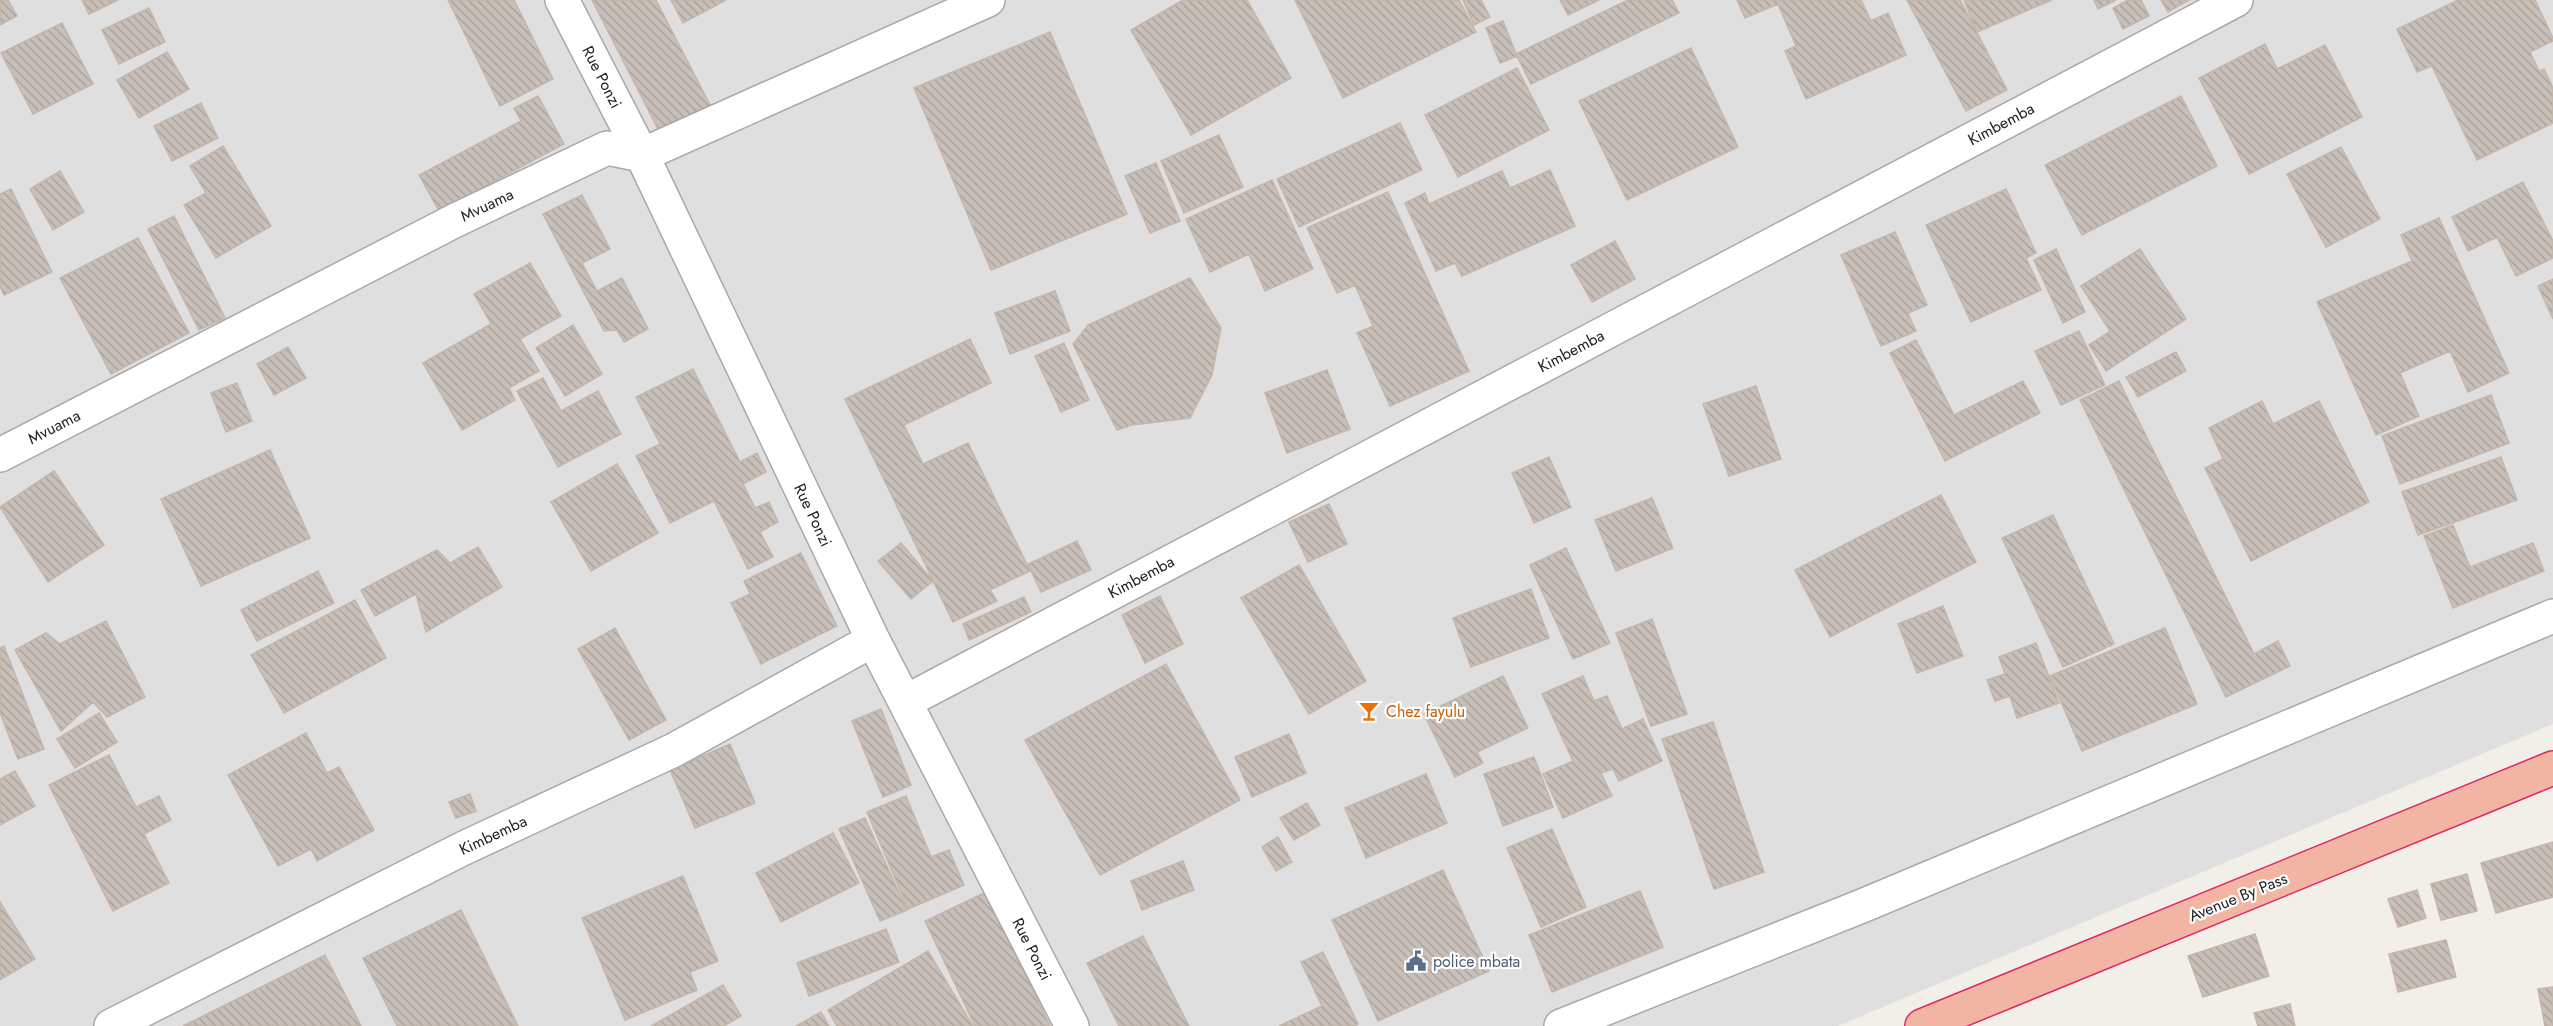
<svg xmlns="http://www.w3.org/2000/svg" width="2553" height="1026" font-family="Jost,sans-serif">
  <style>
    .residential { fill: #e0dfdf }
    .building { fill: url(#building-back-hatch); stroke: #c4b6ab; stroke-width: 1.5 }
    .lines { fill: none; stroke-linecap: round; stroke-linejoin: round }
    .minor-casing { stroke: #a9a9a9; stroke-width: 36 }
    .trunk-casing { stroke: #dc2a67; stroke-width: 36 }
    .minor { stroke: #fff; stroke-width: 33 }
    .trunk { stroke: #f2b4a3; stroke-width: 33 }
    .labels { text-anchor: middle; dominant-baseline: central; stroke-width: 4.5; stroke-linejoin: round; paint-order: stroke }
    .street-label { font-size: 16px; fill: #222; stroke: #fff }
    .food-label { font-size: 16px; fill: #c56008; stroke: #fff; text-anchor: start }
    .service-label { font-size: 16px; fill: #4e5e75; stroke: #fff; text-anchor: start }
  </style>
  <defs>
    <pattern id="building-back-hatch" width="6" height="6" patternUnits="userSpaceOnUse" patternTransform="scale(1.5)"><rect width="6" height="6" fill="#c7bfb8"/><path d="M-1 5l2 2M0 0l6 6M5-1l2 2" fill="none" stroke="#aba49e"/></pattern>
  </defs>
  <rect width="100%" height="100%" fill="#f2efe9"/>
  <!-- residential -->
  <path class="residential" d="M 0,0 L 2553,0 L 2553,724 L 1838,1026 L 0,1026 Z"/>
  <!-- building -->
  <path class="building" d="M 0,0 L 8,0 L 17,16 L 0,25 Z
    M 82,0 L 118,0 L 89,14 Z
    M 448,0 L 514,0 L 553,79 L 500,106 Z
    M 592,0 L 656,0 L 711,107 L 660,133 Z
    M 671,0 L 726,0 L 683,23 Z
    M 1183,0 L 1247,0 L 1291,78 L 1191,135 L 1131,30 Z
    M 1295,0 L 1459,0 L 1476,32 L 1343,98 Z
    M 1463,0 L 1481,0 L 1490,17 L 1474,25 Z
    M 1560,0 L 1599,0 L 1568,15 Z
    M 1628,0 L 1672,0 L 1679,13 L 1531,84 L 1516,54 Z
    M 1737,0 L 1861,0 L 1871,21 L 1888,13 L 1906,55 L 1806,99 L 1785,51 L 1796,46 L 1778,4 L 1745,18 Z
    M 1907,0 L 1960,0 L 2007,90 L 1966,111 Z
    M 1964,0 L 2052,0 L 1977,32 Z
    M 2094,0 L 2116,0 L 2098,9 Z
    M 2128,0 L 2141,0 L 2149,16 L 2123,29 L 2113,8 Z
    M 2161,0 L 2189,0 L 2168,12 Z
    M 2458,0 L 2535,0 L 2553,38 L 2553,41 L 2530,52 L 2539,71 L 2544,69 L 2553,88 L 2553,123 L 2477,160 L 2432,66 L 2417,72 L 2397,29 Z
    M 149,8 L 165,42 L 119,64 L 102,30 Z
    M 1503,21 L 1517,56 L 1500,63 L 1486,28 Z
    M 62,23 L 93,84 L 33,114 L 1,53 Z
    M 1050,32 L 1127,214 L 991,270 L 914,88 Z
    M 2265,44 L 2277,69 L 2325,45 L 2362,117 L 2249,174 L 2199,78 Z
    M 1691,48 L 1738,147 L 1627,200 L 1579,101 Z
    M 167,52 L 189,89 L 139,118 L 117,80 Z
    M 1517,68 L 1549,130 L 1458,177 L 1425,115 Z
    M 538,96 L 564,144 L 439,211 L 419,175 L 521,121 L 514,108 Z
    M 2181,96 L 2217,166 L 2082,235 L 2045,165 Z
    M 201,103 L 218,138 L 172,161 L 154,126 Z
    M 1400,123 L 1422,170 L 1299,227 L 1277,179 Z
    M 1219,135 L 1243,187 L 1184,213 L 1161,161 Z
    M 223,146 L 271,226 L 216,258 L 184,205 L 206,193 L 190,166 Z
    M 2341,147 L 2380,219 L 2326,247 L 2287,174 Z
    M 1156,163 L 1180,221 L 1150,233 L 1125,176 Z
    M 1550,170 L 1575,226 L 1462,276 L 1455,263 L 1436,271 L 1405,203 L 1425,193 L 1429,204 L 1502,171 L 1510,188 Z
    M 60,171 L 84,212 L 53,230 L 30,189 Z
    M 1272,180 L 1313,269 L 1265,291 L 1249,254 L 1210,272 L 1186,219 Z
    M 2523,182 L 2553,241 L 2553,258 L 2516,276 L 2497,237 L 2468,251 L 2452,217 Z
    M 11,189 L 52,272 L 4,295 L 0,286 L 0,194 Z
    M 2006,189 L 2036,253 L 2026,258 L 2041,290 L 1971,322 L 1926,225 Z
    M 1388,192 L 1469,371 L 1390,406 L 1357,333 L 1373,326 L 1355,285 L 1337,293 L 1307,228 Z
    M 582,195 L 610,249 L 582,263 L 597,291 L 622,278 L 648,329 L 624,342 L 617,330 L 604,331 L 543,214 Z
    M 174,216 L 225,318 L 199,330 L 148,229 Z
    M 2439,218 L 2509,373 L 2468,392 L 2450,351 L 2400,373 L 2419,416 L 2376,435 L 2317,302 L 2412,261 L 2401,235 Z
    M 1895,232 L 1927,305 L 1908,313 L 1916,331 L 1881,346 L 1841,255 Z
    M 138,238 L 189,333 L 111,374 L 60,278 Z
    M 1615,241 L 1635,279 L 1592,302 L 1571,265 Z
    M 2056,249 L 2085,312 L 2063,323 L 2034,260 Z
    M 2140,249 L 2186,319 L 2106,371 L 2089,345 L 2110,331 L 2081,286 Z
    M 530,263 L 561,316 L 520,339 L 539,371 L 509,388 L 515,400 L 462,430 L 423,363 L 491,324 L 474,294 Z
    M 1190,278 L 1221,328 L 1212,375 L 1190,418 L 1132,425 L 1117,430 L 1073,344 L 1088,325 Z
    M 2553,279 L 2553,319 L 2538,286 Z
    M 1055,291 L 1070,331 L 1010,354 L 995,313 Z
    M 573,325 L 602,374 L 565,396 L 536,348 Z
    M 2079,331 L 2105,385 L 2061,405 L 2035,351 Z
    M 970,339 L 991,383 L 904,425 L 923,464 L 968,443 L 1030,571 L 990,590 L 997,601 L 953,622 L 845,399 Z
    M 1916,340 L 1954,415 L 2023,381 L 2040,413 L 1945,461 L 1890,353 Z
    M 1064,343 L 1089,400 L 1061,412 L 1035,356 Z
    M 288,347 L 306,378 L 274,395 L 257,364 Z
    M 2176,352 L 2186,371 L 2138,397 L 2126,377 Z
    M 693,369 L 740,462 L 757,453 L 766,472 L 743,484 L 755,508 L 769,502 L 778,522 L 760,532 L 773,557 L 748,569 L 714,501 L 670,523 L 636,456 L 660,444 L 636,397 Z
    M 1327,370 L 1350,429 L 1287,453 L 1265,393 Z
    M 543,378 L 561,411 L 598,391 L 621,434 L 558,467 L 517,391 Z
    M 2119,381 L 2254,654 L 2278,641 L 2290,666 L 2226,697 L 2080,400 Z
    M 237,383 L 252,421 L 226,432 L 211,393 Z
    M 1756,386 L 1781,459 L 1729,476 L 1703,404 Z
    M 2491,395 L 2509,443 L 2400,484 L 2382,436 Z
    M 2262,401 L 2273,424 L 2319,401 L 2369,502 L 2251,561 L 2205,468 L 2223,459 L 2209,428 Z
    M 270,450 L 310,538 L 201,586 L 161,499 Z
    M 1549,457 L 1571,507 L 1534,523 L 1512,473 Z
    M 2501,457 L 2517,500 L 2418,535 L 2402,492 Z
    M 617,464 L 658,533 L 591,571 L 551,502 Z
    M 54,471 L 104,545 L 48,582 L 0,507 Z
    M 1941,495 L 1976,562 L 1830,637 L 1795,570 Z
    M 1652,498 L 1673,548 L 1616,571 L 1595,520 Z
    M 1329,504 L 1347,544 L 1308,562 L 1289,522 Z
    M 2053,515 L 2114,644 L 2063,667 L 2002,538 Z
    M 2453,525 L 2470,567 L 2533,543 L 2544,571 L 2453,608 L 2424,536 Z
    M 1077,541 L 1091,570 L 1041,592 L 1028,564 Z
    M 901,543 L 933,581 L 911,599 L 878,561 Z
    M 478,547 L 502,587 L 426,632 L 416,594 L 375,616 L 361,590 L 437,550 L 450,563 Z
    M 1566,548 L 1610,643 L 1573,659 L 1530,565 Z
    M 801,553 L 837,626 L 761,664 L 731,603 L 750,594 L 744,581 Z
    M 1299,565 L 1366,681 L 1309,714 L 1241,598 Z
    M 318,571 L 334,603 L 257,641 L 241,610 Z
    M 1531,589 L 1549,638 L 1471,667 L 1453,618 Z
    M 1160,596 L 1183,644 L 1145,663 L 1122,615 Z
    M 1024,597 L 1031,612 L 969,640 L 963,624 Z
    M 355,600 L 386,658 L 284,713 L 251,655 Z
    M 1943,606 L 1963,656 L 1917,673 L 1898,624 Z
    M 1652,619 L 1687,714 L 1651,726 L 1616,633 Z
    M 106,621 L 145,697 L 107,717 L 93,702 L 61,731 L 15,650 L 46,633 L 60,644 Z
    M 615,628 L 666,720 L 629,740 L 578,649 Z
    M 2165,628 L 2197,704 L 2082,751 L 2050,676 Z
    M 2036,643 L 2059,703 L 2017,718 L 2010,696 L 1995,701 L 1987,680 L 2005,674 L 1999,657 Z
    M 4,646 L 44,749 L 18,759 L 0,713 L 0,648 Z
    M 1166,664 L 1240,800 L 1100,875 L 1025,740 Z
    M 1503,676 L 1528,728 L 1477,752 L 1483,763 L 1455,777 L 1424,714 Z
    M 1583,676 L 1594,701 L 1607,696 L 1622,729 L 1643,719 L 1662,761 L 1619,781 L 1613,769 L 1601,773 L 1612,796 L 1563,818 L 1543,774 L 1573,761 L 1542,694 Z
    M 881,709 L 911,785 L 883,797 L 852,721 Z
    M 99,713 L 117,742 L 75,768 L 57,739 Z
    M 1713,722 L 1764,872 L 1714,889 L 1662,739 Z
    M 306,733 L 327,773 L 339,767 L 374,830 L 317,861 L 311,849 L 278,866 L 228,775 Z
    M 1289,734 L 1306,773 L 1252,797 L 1235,757 Z
    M 730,744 L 755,803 L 695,828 L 670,770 Z
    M 109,755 L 136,807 L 159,796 L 171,820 L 144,834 L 169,883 L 113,911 L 49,785 Z
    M 1534,757 L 1553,807 L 1503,826 L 1484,774 Z
    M 15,771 L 35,806 L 0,825 L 0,779 Z
    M 1426,774 L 1447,823 L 1366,858 L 1345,808 Z
    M 470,794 L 476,811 L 456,818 L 449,802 Z
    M 906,796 L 931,857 L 949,850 L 964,885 L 908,909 L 867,812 Z
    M 1307,803 L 1320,825 L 1294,840 L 1280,818 Z
    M 865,818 L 907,910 L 880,921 L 839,829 Z
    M 1552,829 L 1586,907 L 1541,927 L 1507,848 Z
    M 833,833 L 859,883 L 781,922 L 756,873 Z
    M 1278,837 L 1292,862 L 1276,871 L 1262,847 Z
    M 2553,842 L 2553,897 L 2496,913 L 2481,863 Z
    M 1183,861 L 1194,890 L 1142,910 L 1131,881 Z
    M 1443,870 L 1489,971 L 1378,1021 L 1332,920 Z
    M 2467,874 L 2477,911 L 2441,920 L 2431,884 Z
    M 683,876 L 718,961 L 690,972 L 697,990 L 625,1020 L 582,918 Z
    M 2417,890 L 2426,918 L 2398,927 L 2388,899 Z
    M 1640,891 L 1663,947 L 1552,992 L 1529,935 Z
    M 986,892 L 1050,1026 L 975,1026 L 925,921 Z
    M 0,902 L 35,959 L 0,980 Z
    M 461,910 L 518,1026 L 397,1026 L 363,958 Z
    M 886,929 L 899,962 L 809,996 L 797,963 Z
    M 2255,934 L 2269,976 L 2203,997 L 2188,956 Z
    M 1143,936 L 1189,1026 L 1119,1026 L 1087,963 Z
    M 2446,940 L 2456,977 L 2398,992 L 2389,954 Z
    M 928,951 L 973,1026 L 837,1026 L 828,1010 Z
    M 1323,952 L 1358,1024 L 1353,1026 L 1279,1026 L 1322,1006 L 1301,962 Z
    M 325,955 L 361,1026 L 183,1026 Z
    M 723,985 L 741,1016 L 724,1026 L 651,1026 Z
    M 2553,987 L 2553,1026 L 2545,1026 L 2538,989 Z
    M 2290,1004 L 2295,1026 L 2258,1026 L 2254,1013 Z
    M 821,1012 L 829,1026 L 796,1026 Z"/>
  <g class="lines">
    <!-- minor casing -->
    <g class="minor-casing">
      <path id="minor" d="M 562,0 L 642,155 L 873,640 L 1072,1026
        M 0,455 L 454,221 L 607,148 L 642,155 L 988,0
        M 905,702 L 2236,0
        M 111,1026 L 464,848 L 674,750 L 873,640
        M 1561,1026 L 1862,906 L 2553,616"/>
    </g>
    <!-- trunk casing -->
    <g class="trunk-casing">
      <path id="trunk" d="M 1922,1026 L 2553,768"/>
    </g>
    <!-- minor -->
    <use href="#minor" class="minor"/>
    <!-- trunk -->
    <use href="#trunk" class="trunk"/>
  </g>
  <!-- icons -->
  <defs>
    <g id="bar-bare" transform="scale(1.62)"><path d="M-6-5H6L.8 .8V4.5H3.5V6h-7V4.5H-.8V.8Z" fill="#e8710a" stroke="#fff" stroke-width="2.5" paint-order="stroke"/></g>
    <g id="civic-bare" transform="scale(1.62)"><path d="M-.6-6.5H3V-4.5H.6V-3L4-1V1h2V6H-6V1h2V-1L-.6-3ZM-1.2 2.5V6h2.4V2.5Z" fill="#5c6f8a" stroke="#fff" stroke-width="2.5" paint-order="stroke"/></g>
  </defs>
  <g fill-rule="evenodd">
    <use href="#bar-bare" x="1369" y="711"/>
    <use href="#civic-bare" x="1416" y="961"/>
  </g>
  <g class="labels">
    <!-- street labels -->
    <g class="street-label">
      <text transform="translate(602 77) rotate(63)">Rue Ponzi</text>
      <text transform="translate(2001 124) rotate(-28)">Kimbemba</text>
      <text transform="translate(487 205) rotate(-25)">Mvuama</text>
      <text transform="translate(1571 351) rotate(-28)">Kimbemba</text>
      <text transform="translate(54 427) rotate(-27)">Mvuama</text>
      <text transform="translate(813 515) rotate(65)">Rue Ponzi</text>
      <text transform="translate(1141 577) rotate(-28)">Kimbemba</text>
      <text transform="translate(493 835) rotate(-25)">Kimbemba</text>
      <text transform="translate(2238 897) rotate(-22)">Avenue By Pass</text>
      <text transform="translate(1032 949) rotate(63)">Rue Ponzi</text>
    </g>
    <!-- food labels -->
    <g class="food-label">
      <text x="1386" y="711">Chez fayulu</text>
    </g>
    <!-- service labels -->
    <g class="service-label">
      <text x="1433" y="961">police mbata</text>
    </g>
  </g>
</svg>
